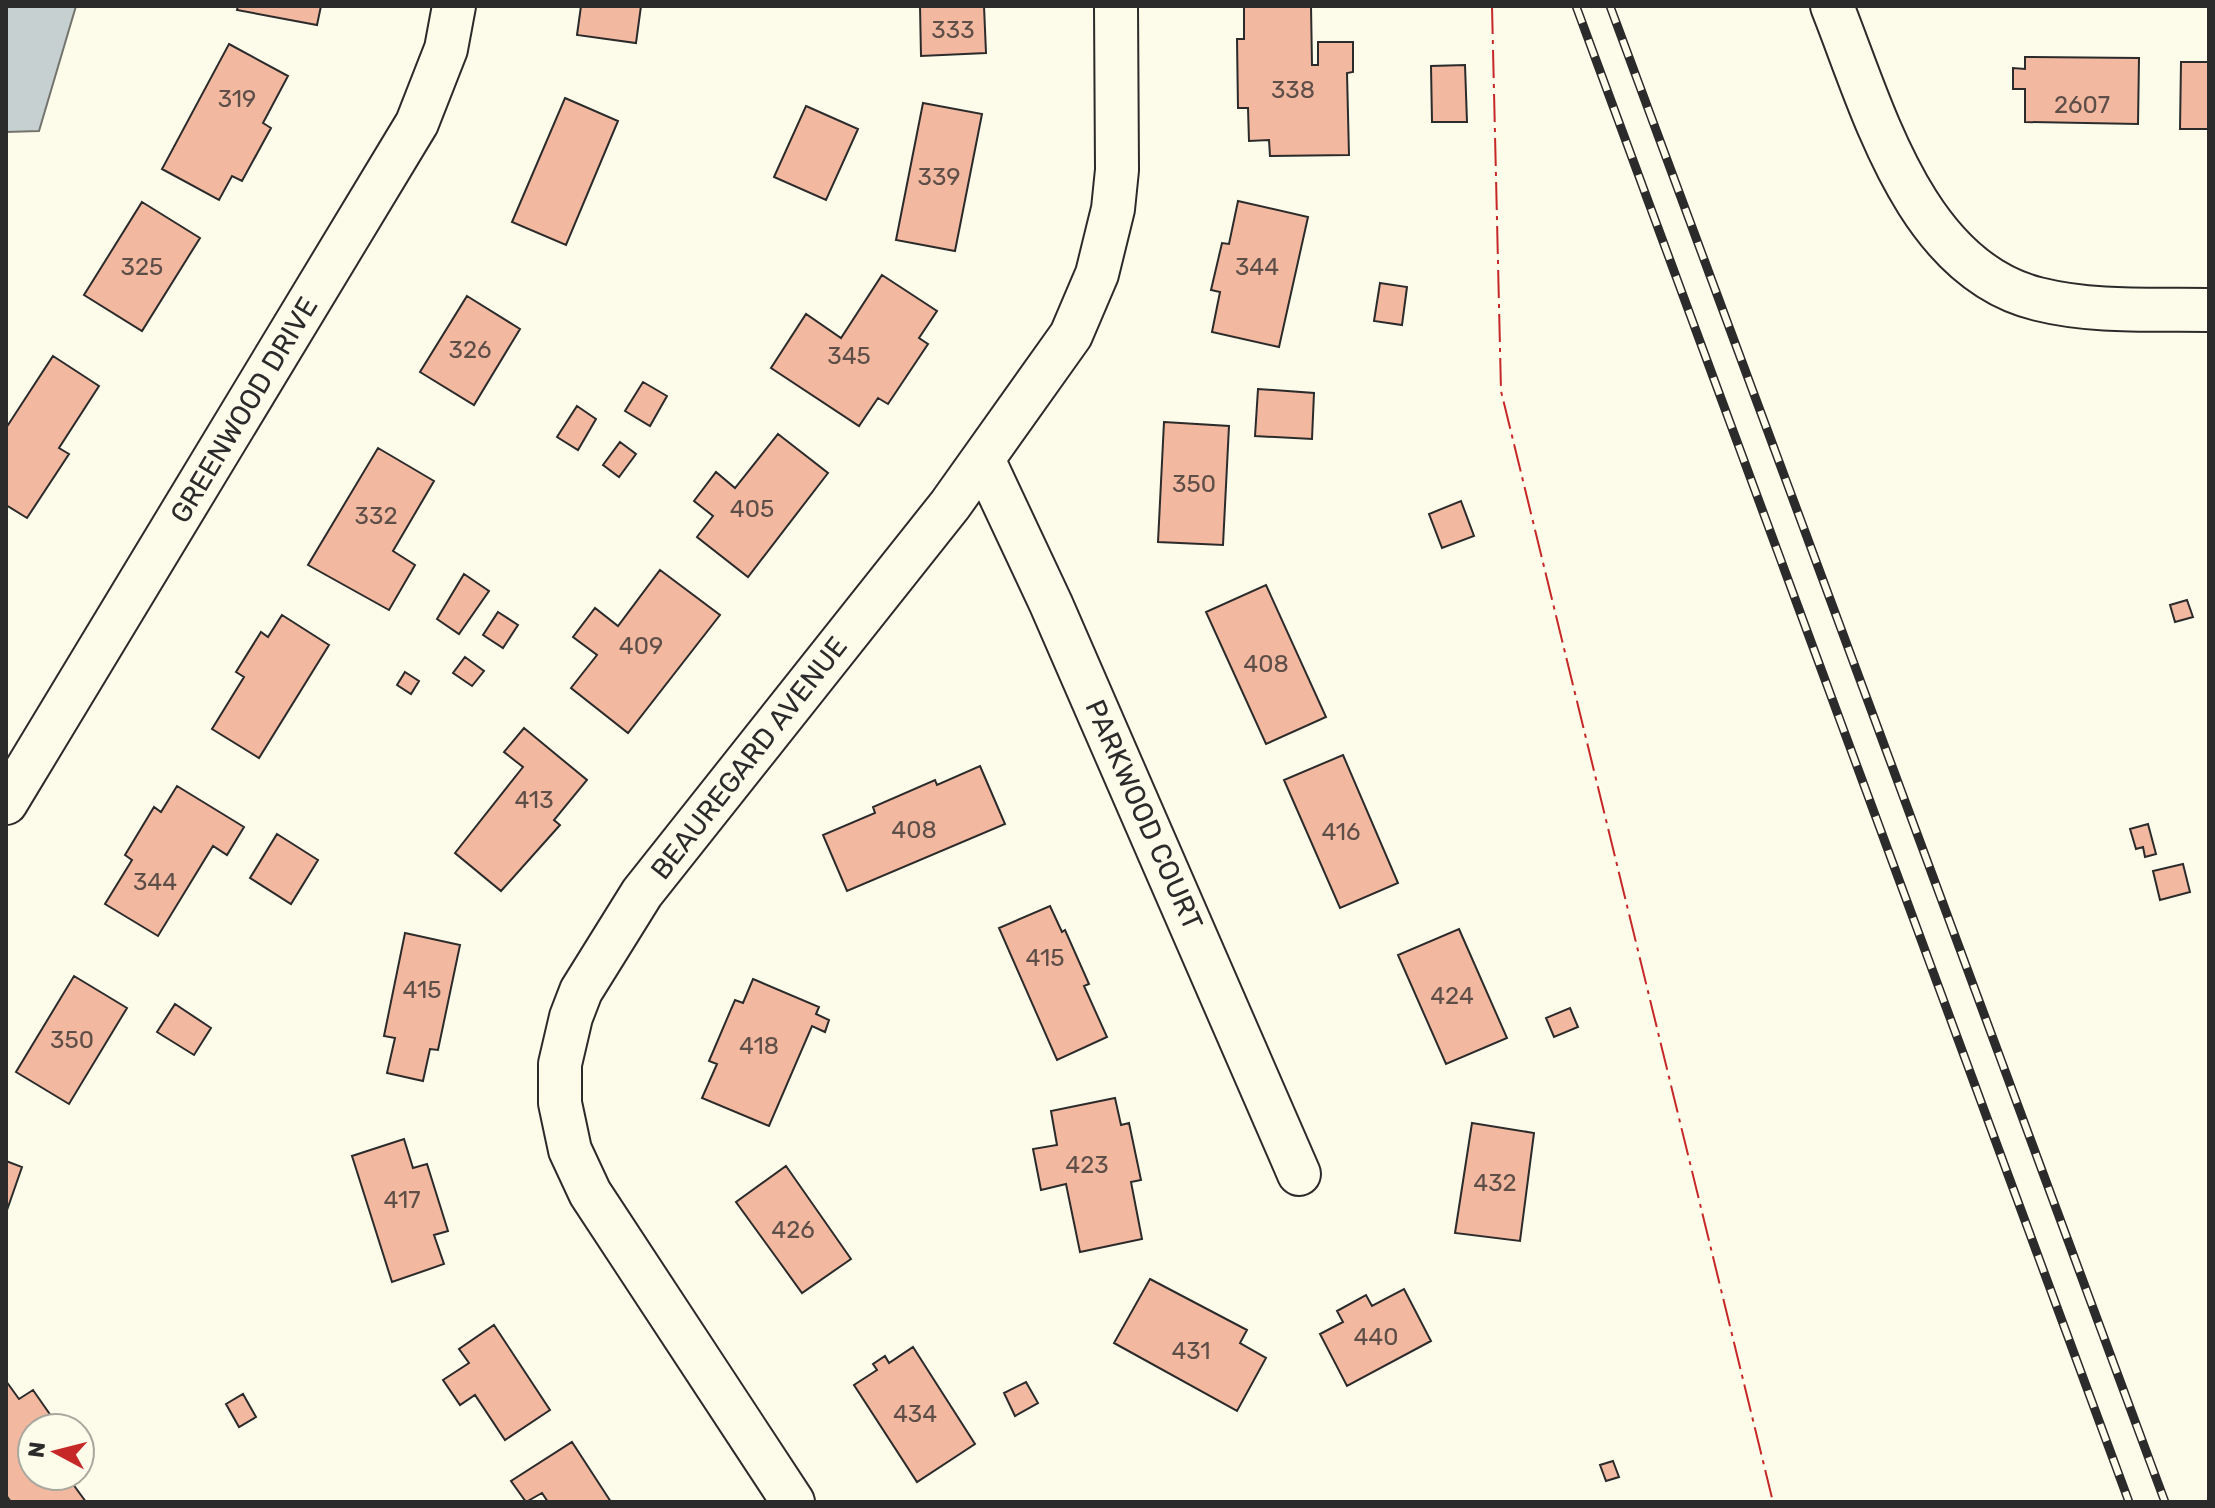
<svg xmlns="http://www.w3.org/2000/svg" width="2215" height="1508" font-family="Rubik,sans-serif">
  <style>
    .water { fill: #c7d0d0; stroke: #74746e; stroke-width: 2 }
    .building { fill: #f2b8a0; stroke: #2b2b2b; stroke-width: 2 }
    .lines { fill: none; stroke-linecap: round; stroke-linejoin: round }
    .street-casing { stroke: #2b2b2b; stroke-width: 46 }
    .street { stroke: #fdfbea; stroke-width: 42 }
    .rail-casing { stroke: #2b2b2b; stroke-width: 9 }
    .rail { stroke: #fdfbea; stroke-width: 6; stroke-dasharray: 18; stroke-linecap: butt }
    .power { stroke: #c62828; stroke-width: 2; stroke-dasharray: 28 6 4 6; stroke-linecap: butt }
    .labels { text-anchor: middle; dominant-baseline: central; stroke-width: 6; stroke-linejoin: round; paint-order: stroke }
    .number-label { font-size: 24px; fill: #5d4e48 }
    .street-label { font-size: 28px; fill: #2b2b2b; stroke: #fdfbea }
  </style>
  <rect width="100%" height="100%" fill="#fdfbea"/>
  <!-- water -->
  <path class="water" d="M 6,6 L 76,6 L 39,131 L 6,132 Z"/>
  <!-- building -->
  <path class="building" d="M 238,6 L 321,6 L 317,25 L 237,10 Z
    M 581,6 L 641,6 L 636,43 L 577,35 Z
    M 920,6 L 984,6 L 986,53 L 921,56 Z
    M 1244,6 L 1311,6 L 1312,65 L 1318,65 L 1318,42 L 1353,42 L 1353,72 L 1347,73 L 1349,155 L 1270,156 L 1269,140 L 1249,141 L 1248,108 L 1238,108 L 1237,39 L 1244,39 Z
    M 229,44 L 288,76 L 263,123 L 271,128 L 242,181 L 232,176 L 219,200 L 162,169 Z
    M 2025,57 L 2139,58 L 2138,124 L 2025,122 L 2025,89 L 2013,89 L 2013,68 L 2025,69 Z
    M 2181,62 L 2209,62 L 2209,129 L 2180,129 Z
    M 1465,65 L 1467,122 L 1432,122 L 1431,66 Z
    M 565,98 L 618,121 L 566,245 L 512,222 Z
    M 923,103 L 982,114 L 955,251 L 896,240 Z
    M 806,106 L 858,129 L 826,200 L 774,177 Z
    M 1238,201 L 1308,217 L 1279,347 L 1212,332 L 1220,292 L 1211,290 L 1222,243 L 1229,244 Z
    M 142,202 L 200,238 L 142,331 L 84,295 Z
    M 882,275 L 937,311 L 919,338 L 928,344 L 888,404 L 878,398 L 859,426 L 771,368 L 806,314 L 841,338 Z
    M 1380,283 L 1407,287 L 1402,325 L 1374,321 Z
    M 467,296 L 520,329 L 474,405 L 420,372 Z
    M 53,356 L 99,386 L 59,448 L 69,454 L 27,518 L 6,505 L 6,423 L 8,425 Z
    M 643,382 L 667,396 L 650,426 L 625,411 Z
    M 1258,389 L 1314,393 L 1312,439 L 1255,436 Z
    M 577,406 L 596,419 L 578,450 L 557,437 Z
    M 1164,422 L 1229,426 L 1223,545 L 1158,542 Z
    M 778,434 L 828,473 L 748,577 L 697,537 L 713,516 L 694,501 L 716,472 L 735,488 Z
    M 620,442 L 636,454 L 619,477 L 603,465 Z
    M 378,448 L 434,481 L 393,551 L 415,565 L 389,610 L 308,565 Z
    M 1461,501 L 1474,536 L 1442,548 L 1429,514 Z
    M 660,570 L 720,615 L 628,733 L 571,688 L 597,655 L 573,637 L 595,608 L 618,626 Z
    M 464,574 L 489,591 L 459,634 L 437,619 Z
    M 1266,585 L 1326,717 L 1266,744 L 1206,612 Z
    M 2187,600 L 2193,617 L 2175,622 L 2170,605 Z
    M 498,612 L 518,625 L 503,648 L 483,635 Z
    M 282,615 L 329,645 L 259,758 L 212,729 L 244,677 L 236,672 L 261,632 L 268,637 Z
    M 465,657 L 484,671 L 472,686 L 453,673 Z
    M 405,672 L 419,681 L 411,694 L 397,685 Z
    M 524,728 L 587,780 L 554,820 L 560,825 L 501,891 L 455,853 L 523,767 L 504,752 Z
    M 1343,755 L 1398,883 L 1340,908 L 1284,780 Z
    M 980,766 L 1005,824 L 847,891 L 823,835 L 875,813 L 873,807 L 935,780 L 937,785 Z
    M 177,786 L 244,827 L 227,855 L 213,846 L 158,936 L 105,904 L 132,860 L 125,855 L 154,807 L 161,812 Z
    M 2148,824 L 2156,854 L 2145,857 L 2143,847 L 2136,849 L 2130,829 Z
    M 277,834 L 318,860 L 291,904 L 250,878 Z
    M 2183,864 L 2190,892 L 2160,900 L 2153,871 Z
    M 1050,906 L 1062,932 L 1065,930 L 1089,984 L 1084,986 L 1107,1037 L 1057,1060 L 999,928 Z
    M 1459,929 L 1507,1038 L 1446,1064 L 1398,955 Z
    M 405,933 L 460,945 L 438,1050 L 430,1049 L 423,1081 L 387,1073 L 395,1038 L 384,1036 Z
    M 74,976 L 127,1008 L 69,1104 L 16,1072 Z
    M 753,979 L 819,1007 L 816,1014 L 829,1020 L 825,1032 L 812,1026 L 769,1126 L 702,1098 L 717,1064 L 709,1061 L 735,1000 L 743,1003 Z
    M 175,1004 L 211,1028 L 194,1055 L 157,1032 Z
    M 1570,1008 L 1578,1027 L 1554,1037 L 1546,1018 Z
    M 1115,1098 L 1121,1125 L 1129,1123 L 1141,1180 L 1131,1182 L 1142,1239 L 1080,1252 L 1066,1184 L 1041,1190 L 1033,1149 L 1057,1145 L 1051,1111 Z
    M 1472,1123 L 1534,1133 L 1520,1241 L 1455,1233 Z
    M 404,1139 L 413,1168 L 427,1164 L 448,1231 L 434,1235 L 444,1264 L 392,1282 L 352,1156 Z
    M 6,1161 L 22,1167 L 6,1213 Z
    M 786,1166 L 851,1259 L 802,1293 L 736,1202 Z
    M 1150,1279 L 1247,1330 L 1240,1343 L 1266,1358 L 1237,1411 L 1114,1343 Z
    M 1404,1289 L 1431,1341 L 1347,1386 L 1320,1334 L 1343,1322 L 1337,1311 L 1366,1295 L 1372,1306 Z
    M 494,1325 L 550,1410 L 505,1440 L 475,1395 L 460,1405 L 443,1380 L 469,1363 L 459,1349 Z
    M 913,1347 L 975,1444 L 917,1482 L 854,1385 L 877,1370 L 873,1364 L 885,1356 L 889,1363 Z
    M 6,1381 L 19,1399 L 33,1390 L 56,1423 L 49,1428 L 32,1428 L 32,1476 L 67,1476 L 86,1502 L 11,1502 L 6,1495 Z
    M 1026,1382 L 1038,1403 L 1015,1416 L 1004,1393 Z
    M 243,1394 L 256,1417 L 239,1427 L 226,1404 Z
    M 572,1442 L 611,1502 L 548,1502 L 542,1493 L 526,1502 L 511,1481 Z
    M 1613,1461 L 1619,1477 L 1606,1481 L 1600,1465 Z"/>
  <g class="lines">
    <!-- street casing -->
    <g class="street-casing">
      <path id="street" d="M 1832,6 C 1873,109 1915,269 2038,299 C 2094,313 2152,309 2209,310
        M 983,459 L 1051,604 L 1299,1174
        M 6,803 L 417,123 L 446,49 L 454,6
        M 793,1502 L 590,1193 L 570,1150 L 560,1103 L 560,1064 L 571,1017 L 581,991 L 642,893 L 950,505 L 1071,335 L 1097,274 L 1113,209 L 1117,170 L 1116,6"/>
    </g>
    <!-- street -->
    <use href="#street" class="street"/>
    <!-- rail casing -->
    <g class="rail-casing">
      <path id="rail" d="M 1576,6 L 2129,1502
        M 1610,6 L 2165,1502"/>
    </g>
    <!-- rail -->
    <use href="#rail" class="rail"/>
    <!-- power -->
    <path class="power" d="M 1492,6 L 1501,391 L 1773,1502"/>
  </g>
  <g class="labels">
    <!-- number labels -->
    <g class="number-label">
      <text x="953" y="30">333</text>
      <text x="1293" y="90">338</text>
      <text x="237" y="99">319</text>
      <text x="2082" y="105">2607</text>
      <text x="939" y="177">339</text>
      <text x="142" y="267">325</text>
      <text x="1257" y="267">344</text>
      <text x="470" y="350">326</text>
      <text x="849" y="356">345</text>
      <text x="1194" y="484">350</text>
      <text x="752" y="509">405</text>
      <text x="376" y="516">332</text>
      <text x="641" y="646">409</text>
      <text x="1266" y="664">408</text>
      <text x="534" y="800">413</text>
      <text x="914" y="830">408</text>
      <text x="1341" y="832">416</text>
      <text x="155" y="882">344</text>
      <text x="1045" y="958">415</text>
      <text x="422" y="990">415</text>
      <text x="1452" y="996">424</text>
      <text x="72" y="1040">350</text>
      <text x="759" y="1046">418</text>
      <text x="1087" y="1165">423</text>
      <text x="1495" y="1183">432</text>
      <text x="402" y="1200">417</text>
      <text x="793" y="1230">426</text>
      <text x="1376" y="1337">440</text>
      <text x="1191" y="1351">431</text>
      <text x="915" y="1414">434</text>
    </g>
    <!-- street labels -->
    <g class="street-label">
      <text transform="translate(244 410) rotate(-59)">GREENWOOD DRIVE</text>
      <text transform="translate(749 758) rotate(-52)">BEAUREGARD AVENUE</text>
      <text transform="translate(1144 815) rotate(66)">PARKWOOD COURT</text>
    </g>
  </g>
  <!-- border -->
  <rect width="2215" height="1508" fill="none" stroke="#2b2b2b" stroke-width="16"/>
  <!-- north arrow -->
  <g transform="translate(56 1452) rotate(277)"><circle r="38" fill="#fdfbea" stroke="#a9a89e" stroke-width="2"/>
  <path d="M0-6L14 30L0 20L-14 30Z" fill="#c62828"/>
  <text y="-12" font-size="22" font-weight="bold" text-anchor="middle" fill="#2b2b2b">N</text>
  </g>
</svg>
